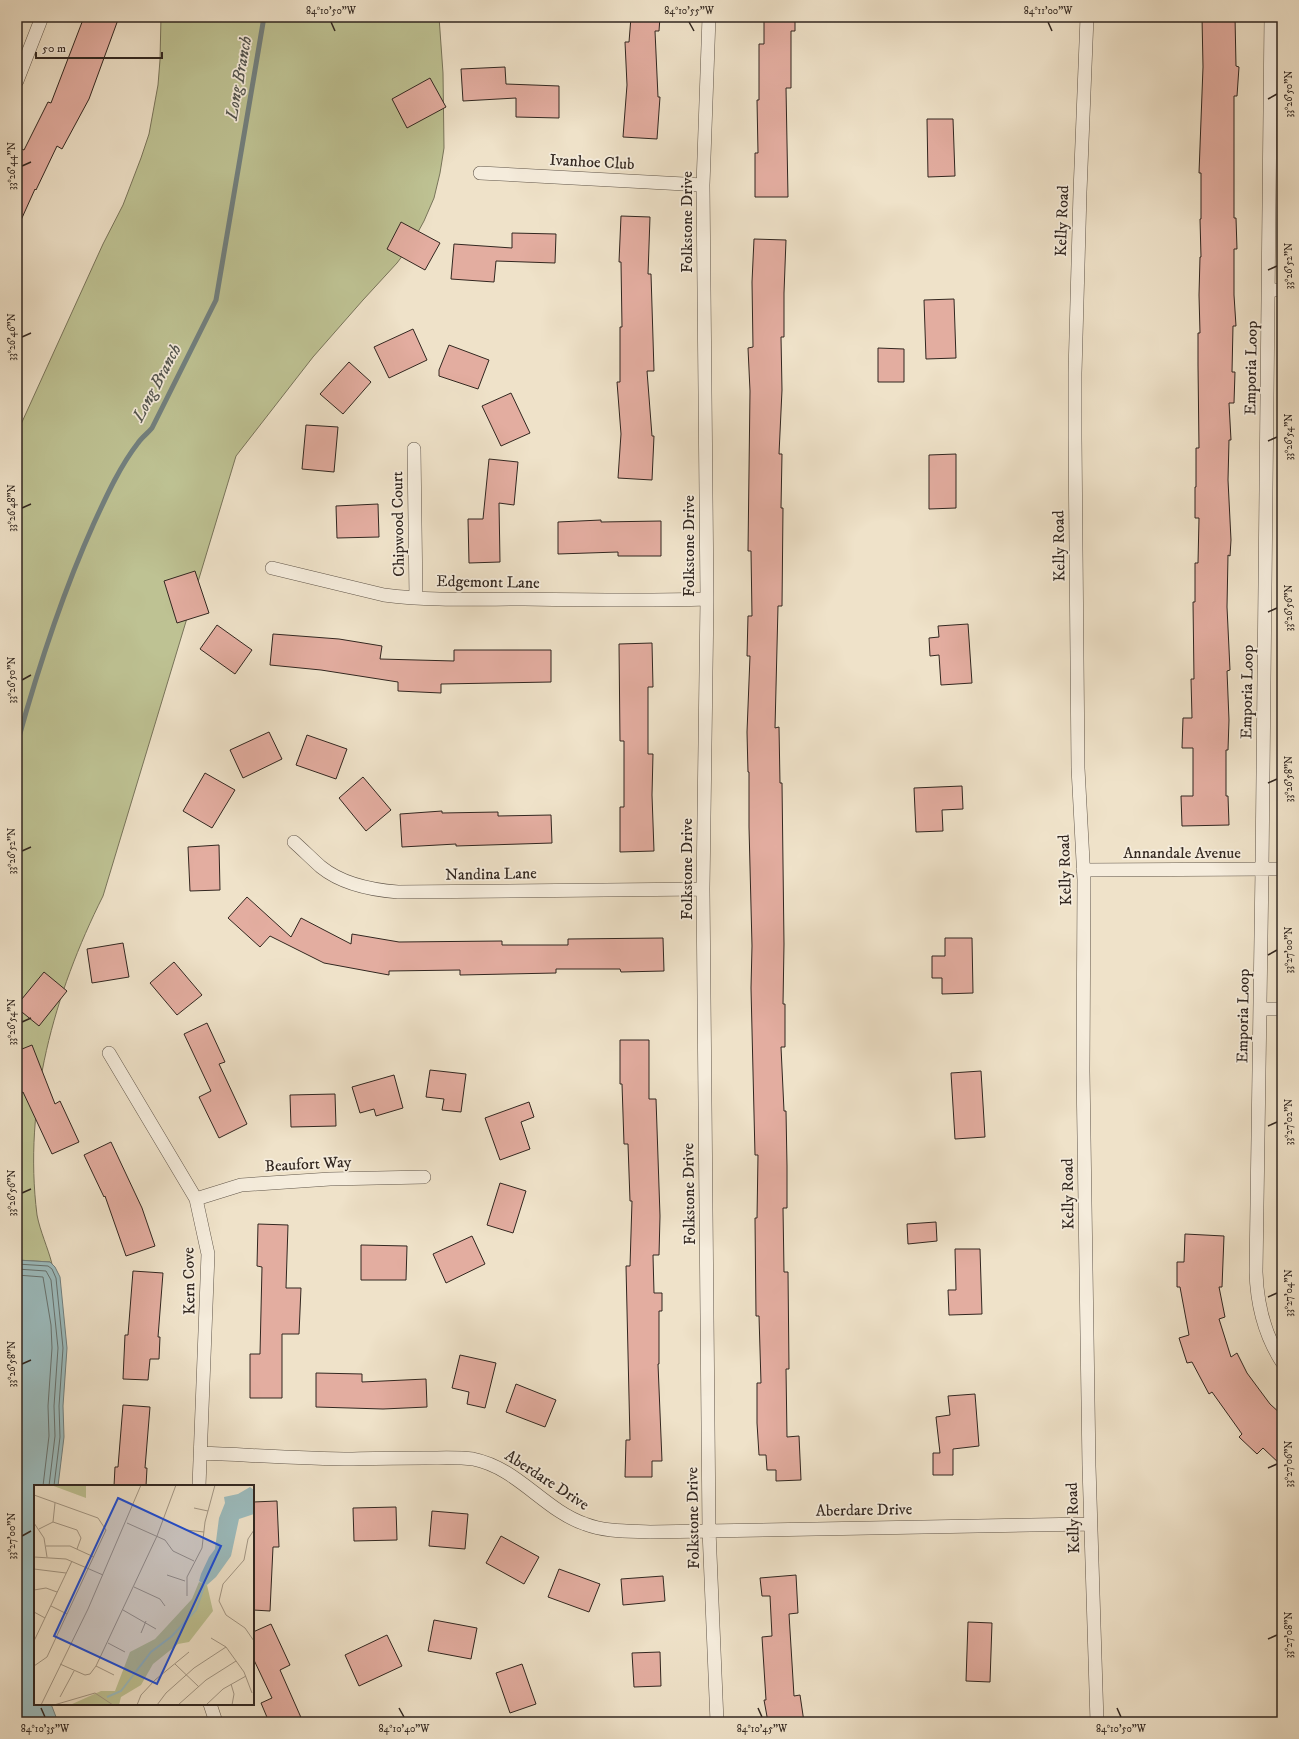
<svg xmlns="http://www.w3.org/2000/svg" width="1299" height="1739" font-family="'IM FELL DW Pica',serif">
  <style>
    .green { fill: #bec293; stroke: #78745a }
    .water { fill: #9cbcbe; stroke: #72807f }
    .lines { fill: none; stroke-linecap: round; stroke-linejoin: round }
    .shore { stroke: #67726f; stroke-width: 1 }
    .stream { stroke: #72807f; stroke-width: 5 }
    .building { fill: #e3ada0; stroke: #322720 }
    .street-casing { stroke: #61564a; stroke-width: 14 }
    .street { stroke: #f5ecdc; stroke-width: 13 }
    .ticks { fill: none; stroke: #322720; stroke-width: 1.5 }
    .labels { text-anchor: middle; dominant-baseline: central; stroke-width: 3.5; stroke-linejoin: round; paint-order: stroke }
    .street-label { font-size: 16px; fill: #322720; stroke: #f5ecdc }
    .water-label { font-size: 17px; font-style: italic; fill: #52544f; stroke: #f5ecdc }
    .inset-river { fill: none; stroke: #9cbcbe; stroke-width: 2 }
    .inset-road { fill: none; stroke: #a39785; stroke-width: 1 }
    .view { fill: #1d4ed8; fill-opacity: 0.15; stroke: #1d4ed8; stroke-width: 2 }
    .inset-edge { fill: none; stroke: #322720; stroke-width: 2 }
    .neatline { fill: none; stroke: #322720; stroke-width: 1.5 }
    .ticks-label { font-size: 10px; text-anchor: middle; fill: #322720 }
  </style>
  <rect width="100%" height="100%" fill="#efe2c9"/>
  <filter id="stains"><feTurbulence type="fractalNoise" baseFrequency=".005" numOctaves="4"/><feColorMatrix values="0 0 0 0 .2 0 0 0 0 .09 0 0 0 0 .02 0 0 0 .5 -.17"/></filter>
  <radialGradient id="worn" r=".72"><stop offset=".6" stop-color="#630" stop-opacity="0"/><stop offset="1" stop-color="#630" stop-opacity=".3"/></radialGradient>
  <!-- green -->
  <path class="green" d="M 161,17 L 439,17 L 443,73 L 444,148 L 440,173 L 434,198 L 424,221 L 412,243 L 397,263 L 363,300 L 313,357 L 236,456 L 103,896 C 54,994 23,1104 37,1215 C 40,1231 48,1248 52,1264 L 50,1262 L 17,1260 L 17,433 L 103,244 L 123,205 L 141,158 L 149,134 L 158,85 L 160,60 Z"/>
  <!-- water -->
  <path class="water" d="M 17,1260 L 50,1262 L 55,1267 L 60,1277 L 67,1348 L 63,1406 L 64,1437 L 58,1486 L 35,1486 L 35,1704 L 51,1704 L 58,1722 L 17,1722 Z"/>
  <g class="lines">
    <!-- shore -->
    <path class="shore" d="M 17,1264 L 48,1266 L 52,1269 L 56,1278 L 63,1348 L 59,1406 L 60,1437 L 54,1486
      M 17,1269 L 46,1271 L 51,1280 L 58,1348 L 54,1406 L 55,1436 L 49,1486
      M 17,1275 L 43,1277 L 51,1325 L 52,1348 L 48,1406 L 49,1436 L 43,1486"/>
    <!-- stream -->
    <path class="stream" d="M 17,744 C 38,668 62,594 94,523 C 106,497 120,466 138,443 C 142,437 148,433 152,428 L 216,300 L 264,17"/>
  </g>
  <!-- building -->
  <path class="building" d="M 84,17 L 119,17 L 89,99 L 62,149 L 57,146 L 36,190 L 35,189 L 17,229 L 17,147 L 24,150 L 48,102 L 51,103 Z
    M 631,17 L 660,17 L 659,31 L 655,31 L 658,97 L 660,97 L 657,139 L 623,137 L 627,85 L 625,42 L 629,42 Z
    M 764,17 L 795,17 L 795,31 L 791,31 L 791,88 L 786,88 L 788,197 L 755,197 L 755,153 L 758,153 L 757,100 L 759,100 L 759,44 L 764,44 Z
    M 1202,17 L 1235,17 L 1236,66 L 1239,67 L 1237,96 L 1234,96 L 1234,218 L 1236,218 L 1237,249 L 1234,249 L 1234,295 L 1236,326 L 1233,326 L 1232,372 L 1235,372 L 1234,403 L 1229,403 L 1231,440 L 1229,440 L 1228,480 L 1231,540 L 1230,556 L 1228,555 L 1227,607 L 1230,670 L 1227,671 L 1229,720 L 1228,750 L 1226,750 L 1226,796 L 1228,796 L 1229,825 L 1182,826 L 1181,796 L 1193,796 L 1193,748 L 1182,748 L 1183,718 L 1192,718 L 1191,679 L 1194,679 L 1193,602 L 1195,602 L 1195,563 L 1198,563 L 1199,518 L 1195,518 L 1195,487 L 1196,487 L 1196,448 L 1199,448 L 1198,365 L 1198,333 L 1200,333 L 1199,295 L 1200,257 L 1201,257 L 1200,219 L 1201,219 L 1201,173 L 1199,173 L 1203,67 Z
    M 505,67 L 506,84 L 559,86 L 559,118 L 516,117 L 516,98 L 463,101 L 461,69 Z
    M 430,78 L 446,107 L 407,128 L 392,99 Z
    M 927,119 L 953,119 L 955,176 L 928,177 Z
    M 621,216 L 650,217 L 648,274 L 651,274 L 654,371 L 647,371 L 652,436 L 654,436 L 652,480 L 618,478 L 621,434 L 617,382 L 620,382 L 620,327 L 622,327 L 621,262 L 619,262 Z
    M 401,222 L 440,243 L 425,270 L 387,249 Z
    M 512,233 L 556,234 L 555,263 L 496,261 L 494,282 L 451,279 L 454,244 L 512,248 Z
    M 754,239 L 786,240 L 784,293 L 784,337 L 781,337 L 782,390 L 779,454 L 782,454 L 781,508 L 783,508 L 782,606 L 778,606 L 775,728 L 779,727 L 780,783 L 782,783 L 784,944 L 783,1004 L 785,1004 L 785,1047 L 781,1047 L 784,1111 L 786,1111 L 787,1166 L 787,1208 L 783,1208 L 784,1272 L 788,1272 L 789,1369 L 786,1369 L 787,1437 L 799,1436 L 801,1480 L 776,1481 L 776,1470 L 767,1470 L 766,1455 L 759,1455 L 757,1423 L 757,1383 L 761,1383 L 759,1316 L 756,1316 L 755,1218 L 757,1218 L 758,1155 L 755,1155 L 751,988 L 752,946 L 749,827 L 749,772 L 748,772 L 747,732 L 750,656 L 747,656 L 748,616 L 752,616 L 751,551 L 748,551 L 750,391 L 748,348 L 753,347 L 752,282 Z
    M 954,299 L 956,358 L 926,359 L 924,300 Z
    M 413,329 L 427,360 L 389,378 L 374,347 Z
    M 449,345 L 489,360 L 478,389 L 439,376 L 439,370 Z
    M 878,348 L 904,349 L 904,382 L 878,382 Z
    M 349,362 L 371,382 L 343,414 L 320,394 Z
    M 511,393 L 530,433 L 501,446 L 482,406 Z
    M 306,425 L 338,427 L 334,472 L 302,469 Z
    M 956,454 L 956,508 L 929,509 L 929,455 Z
    M 489,459 L 518,462 L 514,505 L 499,503 L 500,562 L 469,563 L 468,519 L 483,519 Z
    M 378,504 L 379,537 L 337,538 L 336,506 Z
    M 601,520 L 601,522 L 661,521 L 661,556 L 618,556 L 618,552 L 558,554 L 558,522 Z
    M 195,571 L 209,613 L 177,623 L 164,581 Z
    M 968,624 L 972,683 L 941,685 L 939,655 L 930,656 L 929,638 L 939,637 L 938,626 Z
    M 217,625 L 252,650 L 235,674 L 200,649 Z
    M 273,634 L 339,639 L 382,646 L 380,659 L 454,661 L 454,650 L 551,650 L 551,682 L 441,684 L 441,693 L 398,691 L 398,682 L 321,670 L 270,665 Z
    M 652,643 L 653,687 L 648,687 L 648,754 L 653,754 L 652,795 L 654,851 L 620,852 L 620,807 L 624,807 L 624,741 L 620,741 L 619,644 Z
    M 269,732 L 282,759 L 243,778 L 230,750 Z
    M 307,735 L 347,749 L 336,779 L 296,765 Z
    M 205,773 L 235,790 L 212,828 L 183,811 Z
    M 363,777 L 391,810 L 366,831 L 339,798 Z
    M 962,786 L 963,809 L 942,810 L 943,831 L 916,832 L 914,788 Z
    M 442,811 L 442,813 L 498,812 L 498,816 L 551,815 L 552,843 L 456,846 L 456,844 L 402,847 L 400,814 Z
    M 219,845 L 220,890 L 190,891 L 188,847 Z
    M 247,897 L 291,937 L 301,918 L 351,944 L 352,934 L 399,942 L 502,941 L 502,945 L 568,945 L 568,939 L 663,938 L 664,971 L 621,972 L 620,969 L 556,969 L 556,973 L 460,975 L 460,970 L 389,971 L 389,975 L 324,963 L 270,936 L 260,947 L 228,918 Z
    M 945,938 L 972,938 L 973,993 L 942,994 L 942,978 L 932,978 L 932,956 L 945,956 Z
    M 123,943 L 129,977 L 92,983 L 87,949 Z
    M 174,962 L 202,995 L 177,1015 L 150,983 Z
    M 44,972 L 67,991 L 39,1026 L 17,1008 L 17,1005 Z
    M 207,1023 L 225,1062 L 219,1064 L 247,1124 L 219,1138 L 199,1097 L 211,1091 L 184,1034 Z
    M 620,1040 L 649,1040 L 649,1099 L 656,1099 L 660,1216 L 659,1255 L 653,1255 L 654,1293 L 662,1293 L 662,1311 L 659,1311 L 659,1364 L 658,1364 L 662,1461 L 652,1461 L 652,1477 L 625,1477 L 626,1440 L 630,1440 L 626,1266 L 630,1266 L 632,1201 L 630,1201 L 628,1144 L 624,1144 L 622,1084 L 620,1084 Z
    M 32,1045 L 55,1104 L 60,1101 L 79,1142 L 52,1154 L 23,1092 L 17,1095 L 17,1051 Z
    M 430,1070 L 466,1074 L 461,1112 L 442,1110 L 444,1099 L 426,1097 Z
    M 981,1071 L 985,1137 L 955,1139 L 951,1073 Z
    M 394,1075 L 403,1108 L 376,1116 L 374,1109 L 360,1113 L 352,1087 Z
    M 335,1094 L 336,1126 L 291,1127 L 290,1095 Z
    M 529,1102 L 534,1117 L 521,1122 L 530,1149 L 500,1160 L 485,1118 Z
    M 111,1142 L 142,1208 L 155,1246 L 126,1256 L 105,1196 L 104,1197 L 84,1155 Z
    M 500,1183 L 526,1191 L 513,1233 L 487,1225 Z
    M 936,1222 L 937,1241 L 908,1244 L 907,1224 Z
    M 258,1224 L 288,1225 L 286,1288 L 301,1288 L 299,1334 L 282,1334 L 282,1398 L 250,1398 L 250,1354 L 260,1354 L 262,1267 L 257,1266 Z
    M 1185,1234 L 1224,1236 L 1222,1287 L 1219,1287 L 1225,1317 L 1219,1319 L 1231,1357 L 1237,1353 L 1247,1373 L 1270,1404 L 1282,1415 L 1282,1466 L 1263,1448 L 1257,1454 L 1239,1437 L 1242,1434 L 1212,1392 L 1209,1394 L 1192,1362 L 1187,1363 L 1179,1338 L 1189,1335 L 1180,1287 L 1177,1287 L 1177,1262 L 1184,1262 Z
    M 472,1236 L 485,1264 L 446,1283 L 433,1254 Z
    M 361,1245 L 407,1246 L 406,1280 L 361,1280 Z
    M 955,1249 L 980,1249 L 982,1314 L 949,1315 L 948,1290 L 956,1290 Z
    M 133,1271 L 163,1273 L 158,1337 L 160,1337 L 159,1359 L 150,1359 L 148,1380 L 123,1379 L 125,1335 L 128,1335 Z
    M 460,1355 L 496,1363 L 485,1408 L 467,1404 L 469,1392 L 452,1388 Z
    M 316,1373 L 362,1374 L 362,1382 L 426,1379 L 427,1407 L 383,1409 L 316,1407 Z
    M 516,1384 L 556,1400 L 545,1427 L 506,1412 Z
    M 975,1394 L 979,1446 L 953,1449 L 953,1475 L 933,1475 L 933,1453 L 940,1453 L 936,1417 L 950,1415 L 948,1396 Z
    M 123,1405 L 150,1407 L 145,1468 L 147,1468 L 146,1486 L 114,1486 L 115,1467 L 118,1467 Z
    M 277,1501 L 279,1547 L 273,1547 L 270,1611 L 253,1610 L 253,1502 Z
    M 396,1507 L 397,1540 L 354,1541 L 353,1508 Z
    M 432,1511 L 468,1514 L 465,1549 L 429,1546 Z
    M 501,1536 L 539,1557 L 524,1584 L 486,1563 Z
    M 559,1569 L 600,1584 L 589,1612 L 548,1597 Z
    M 796,1575 L 798,1613 L 789,1614 L 794,1696 L 800,1695 L 804,1722 L 768,1722 L 764,1700 L 766,1700 L 762,1637 L 772,1636 L 770,1596 L 762,1596 L 760,1578 Z
    M 663,1576 L 665,1601 L 623,1605 L 621,1579 Z
    M 434,1620 L 477,1628 L 471,1659 L 428,1651 Z
    M 968,1622 L 992,1623 L 990,1682 L 966,1681 Z
    M 271,1624 L 290,1665 L 280,1670 L 303,1722 L 269,1722 L 261,1703 L 272,1698 L 253,1658 L 253,1632 Z
    M 387,1635 L 402,1666 L 359,1686 L 345,1655 Z
    M 660,1652 L 661,1686 L 634,1687 L 632,1653 Z
    M 522,1664 L 536,1704 L 510,1713 L 496,1673 Z"/>
  <g class="lines">
    <!-- street casing -->
    <g class="street-casing">
      <path id="street" d="M 709,17 L 703,185 L 707,599 L 703,889 L 709,1530 L 717,1722
        M 1087,17 L 1080,192 L 1075,373 L 1075,438 L 1078,768 L 1084,880 L 1083,1071 L 1089,1466 L 1097,1722
        M 1271,17 L 1262,869 L 1256,1272 C 1257,1305 1264,1334 1282,1362
        M 17,81 L 42,17
        M 480,173 L 703,185
        M 1269,290 L 1282,290
        M 414,449 L 416,598
        M 272,568 L 384,595 C 430,601 477,599 524,599 C 585,600 646,601 707,599
        M 294,842 C 303,850 312,859 321,867 C 342,884 372,890 398,892 L 703,889
        M 1083,870 L 1282,869
        M 1260,1009 L 1282,1009
        M 109,1053 L 196,1199 L 208,1254 L 199,1486
        M 196,1199 L 241,1185 L 330,1179 L 424,1177
        M 202,1453 C 252,1455 302,1459 353,1459 C 377,1458 401,1458 425,1458 C 441,1458 458,1457 473,1459 C 518,1468 544,1510 585,1524 C 606,1532 628,1531 650,1532 L 1090,1524
        M 210,1704 L 216,1722"/>
    </g>
    <!-- street -->
    <use href="#street" class="street"/>
  </g>
  <!-- ticks -->
  <path class="ticks" d="M 331,22 L 335,31M 689,22 L 694,31M 1048,22 L 1052,31M 1268,99 L 1277,94M 22,166 L 31,162M 1268,270 L 1277,266M 22,337 L 31,333M 1268,441 L 1277,437M 22,508 L 31,504M 1268,612 L 1277,608M 22,680 L 31,675M 1268,783 L 1277,779M 22,851 L 31,847M 1268,955 L 1277,950M 22,1022 L 31,1018M 1268,1126 L 1277,1122M 22,1193 L 31,1189M 1268,1297 L 1277,1293M 22,1364 L 31,1360M 1268,1468 L 1277,1464M 22,1536 L 31,1531M 1268,1639 L 1277,1635M 41,1708 L 45,1717M 399,1708 L 404,1717M 758,1708 L 762,1717M 1117,1708 L 1121,1717"/>
  <g class="labels">
    <!-- street labels -->
    <g class="street-label">
      <text transform="translate(592 162) rotate(3)">Ivanhoe Club</text>
      <text transform="translate(1062 221) rotate(-88)">Kelly Road</text>
      <text transform="translate(687 222) rotate(-90)">Folkstone Drive</text>
      <text transform="translate(1251 368) rotate(-89)">Emporia Loop</text>
      <text transform="translate(398 524) rotate(-91)">Chipwood Court</text>
      <text transform="translate(689 546) rotate(-90)">Folkstone Drive</text>
      <text transform="translate(1059 546) rotate(-91)">Kelly Road</text>
      <text transform="translate(488 582) rotate(1)">Edgemont Lane</text>
      <text transform="translate(1247 692) rotate(-89)">Emporia Loop</text>
      <text x="1182" y="853">Annandale Avenue</text>
      <text transform="translate(687 869) rotate(-90)">Folkstone Drive</text>
      <text transform="translate(1065 870) rotate(-92)">Kelly Road</text>
      <text transform="translate(491 874) rotate(-1)">Nandina Lane</text>
      <text transform="translate(1243 1016) rotate(-89)">Emporia Loop</text>
      <text transform="translate(308 1164) rotate(-3)">Beaufort Way</text>
      <text transform="translate(689 1194) rotate(-91)">Folkstone Drive</text>
      <text transform="translate(1068 1194) rotate(-91)">Kelly Road</text>
      <text transform="translate(189 1281) rotate(-91)">Kern Cove</text>
      <text transform="translate(547 1480) rotate(33)">Aberdare Drive</text>
      <text transform="translate(864 1510) rotate(-1)">Aberdare Drive</text>
      <text transform="translate(693 1518) rotate(-91)">Folkstone Drive</text>
      <text transform="translate(1073 1518) rotate(-92)">Kelly Road</text>
    </g>
    <!-- water labels -->
    <g class="water-label">
      <text transform="translate(239 78) rotate(-80)">Long Branch</text>
      <text transform="translate(157 383) rotate(-62)">Long Branch</text>
    </g>
  </g>
  <!-- overview -->
  <g transform="translate(34 1485)">
    <rect width="220" height="220" fill="#efe2c9"/>
    <path d="M 17,0 L 52,0 L 52,13 ZM 165,97 L 173,100 L 179,126 L 155,157 L 144,159 L 119,179 L 107,200 L 87,212 L 85,220 L 36,220 L 67,206 L 81,206 L 96,167 L 121,154 L 158,114 Z" fill="#bec293"/>
    <path d="M 216,2 L 220,5 L 220,29 L 205,34 L 197,71 L 182,92 L 173,100 L 168,98 L 165,96 L 167,89 L 175,72 L 181,64 L 185,33 L 191,18 L 190,12 L 204,9 Z" fill="#9cbcbe"/>
    <path class="inset-river" d="M 73,212 L 87,206 L 117,167 L 138,151 L 162,125 L 171,99"/>
    <path class="inset-road" d="M 0,10 L 64,33 L 72,45 L 13,172 L 0,181M 160,23 L 174,26M 19,37 L 21,18M 0,38 L 10,53 L 13,72M 93,38 L 131,55 L 139,66 L 160,76M 5,44 L 19,37 L 43,45 L 47,53 L 43,64M 152,45 L 170,47M 220,45 L 214,54 L 210,75 L 189,99 L 185,116 L 192,130 L 211,143 L 220,156M 12,61 L 36,61 L 60,72M 0,72 L 32,74 L 69,90M 0,84 L 32,88M 133,90 L 151,96M 100,102 L 126,114 L 131,121M 0,105 L 12,103 L 23,107M 153,111 L 153,92 L 168,63 L 171,37 L 181,0M 17,121 L 33,129M 89,125 L 122,144M 0,127 L 11,133M 107,148 L 112,136M 177,153 L 192,162 L 210,187 L 218,208M 0,156 L 38,76M 74,158 L 91,167M 26,179 L 51,190 L 56,189 L 62,181 L 123,51 L 142,0M 141,179 L 165,202M 62,181 L 80,190M 197,199 L 200,209 L 198,220M 26,212 L 40,186M 7,220 L 54,124 L 107,0M 20,220 L 61,208 L 79,220M 103,220 L 107,210 L 121,195 L 155,167M 123,220 L 132,208 L 160,183 L 192,162M 144,220 L 172,195 L 202,176M 172,220 L 189,204 L 212,191"/>
    <path class="view" d="M 84,13 L 187,61 L 123,199 L 20,151 Z"/>
    <rect width="220" height="220" class="inset-edge"/>
  </g>
  <!-- margin -->
  <rect width="1299" height="1739" fill="none" stroke="#efe2c9" stroke-width="44"/>
  <!-- scale -->
  <path d="M36 52v6h126v-6" fill="none" stroke="#322720" stroke-width="2"/>
  <text x="42" y="52" font-size="12" fill="#322720" stroke="#f5ecdc" stroke-width="3" paint-order="stroke">50 m</text>
  <rect x="22" y="22" width="1255" height="1695" class="neatline"/>
  <g class="ticks-label">
    <text x="331" y="14">84°10'50"W</text>
    <text x="689" y="14">84°10'55"W</text>
    <text x="1048" y="14">84°11'00"W</text>
    <text transform="translate(1288 94) rotate(-90)" y="4">33°26'50"N</text>
    <text transform="translate(11 166) rotate(-90)" y="4">33°26'44"N</text>
    <text transform="translate(1288 266) rotate(-90)" y="4">33°26'52"N</text>
    <text transform="translate(11 337) rotate(-90)" y="4">33°26'46"N</text>
    <text transform="translate(1288 437) rotate(-90)" y="4">33°26'54"N</text>
    <text transform="translate(11 508) rotate(-90)" y="4">33°26'48"N</text>
    <text transform="translate(1288 608) rotate(-90)" y="4">33°26'56"N</text>
    <text transform="translate(11 680) rotate(-90)" y="4">33°26'50"N</text>
    <text transform="translate(1288 779) rotate(-90)" y="4">33°26'58"N</text>
    <text transform="translate(11 851) rotate(-90)" y="4">33°26'52"N</text>
    <text transform="translate(1288 950) rotate(-90)" y="4">33°27'00"N</text>
    <text transform="translate(11 1022) rotate(-90)" y="4">33°26'54"N</text>
    <text transform="translate(1288 1122) rotate(-90)" y="4">33°27'02"N</text>
    <text transform="translate(11 1193) rotate(-90)" y="4">33°26'56"N</text>
    <text transform="translate(1288 1293) rotate(-90)" y="4">33°27'04"N</text>
    <text transform="translate(11 1364) rotate(-90)" y="4">33°26'58"N</text>
    <text transform="translate(1288 1464) rotate(-90)" y="4">33°27'06"N</text>
    <text transform="translate(11 1536) rotate(-90)" y="4">33°27'00"N</text>
    <text transform="translate(1288 1635) rotate(-90)" y="4">33°27'08"N</text>
    <text x="45" y="1732">84°10'35"W</text>
    <text x="404" y="1732">84°10'40"W</text>
    <text x="762" y="1732">84°10'45"W</text>
    <text x="1121" y="1732">84°10'50"W</text>
  </g>
  <rect width="100%" height="100%" filter="url(#stains)"/>
  <rect width="100%" height="100%" fill="url(#worn)"/>
</svg>
